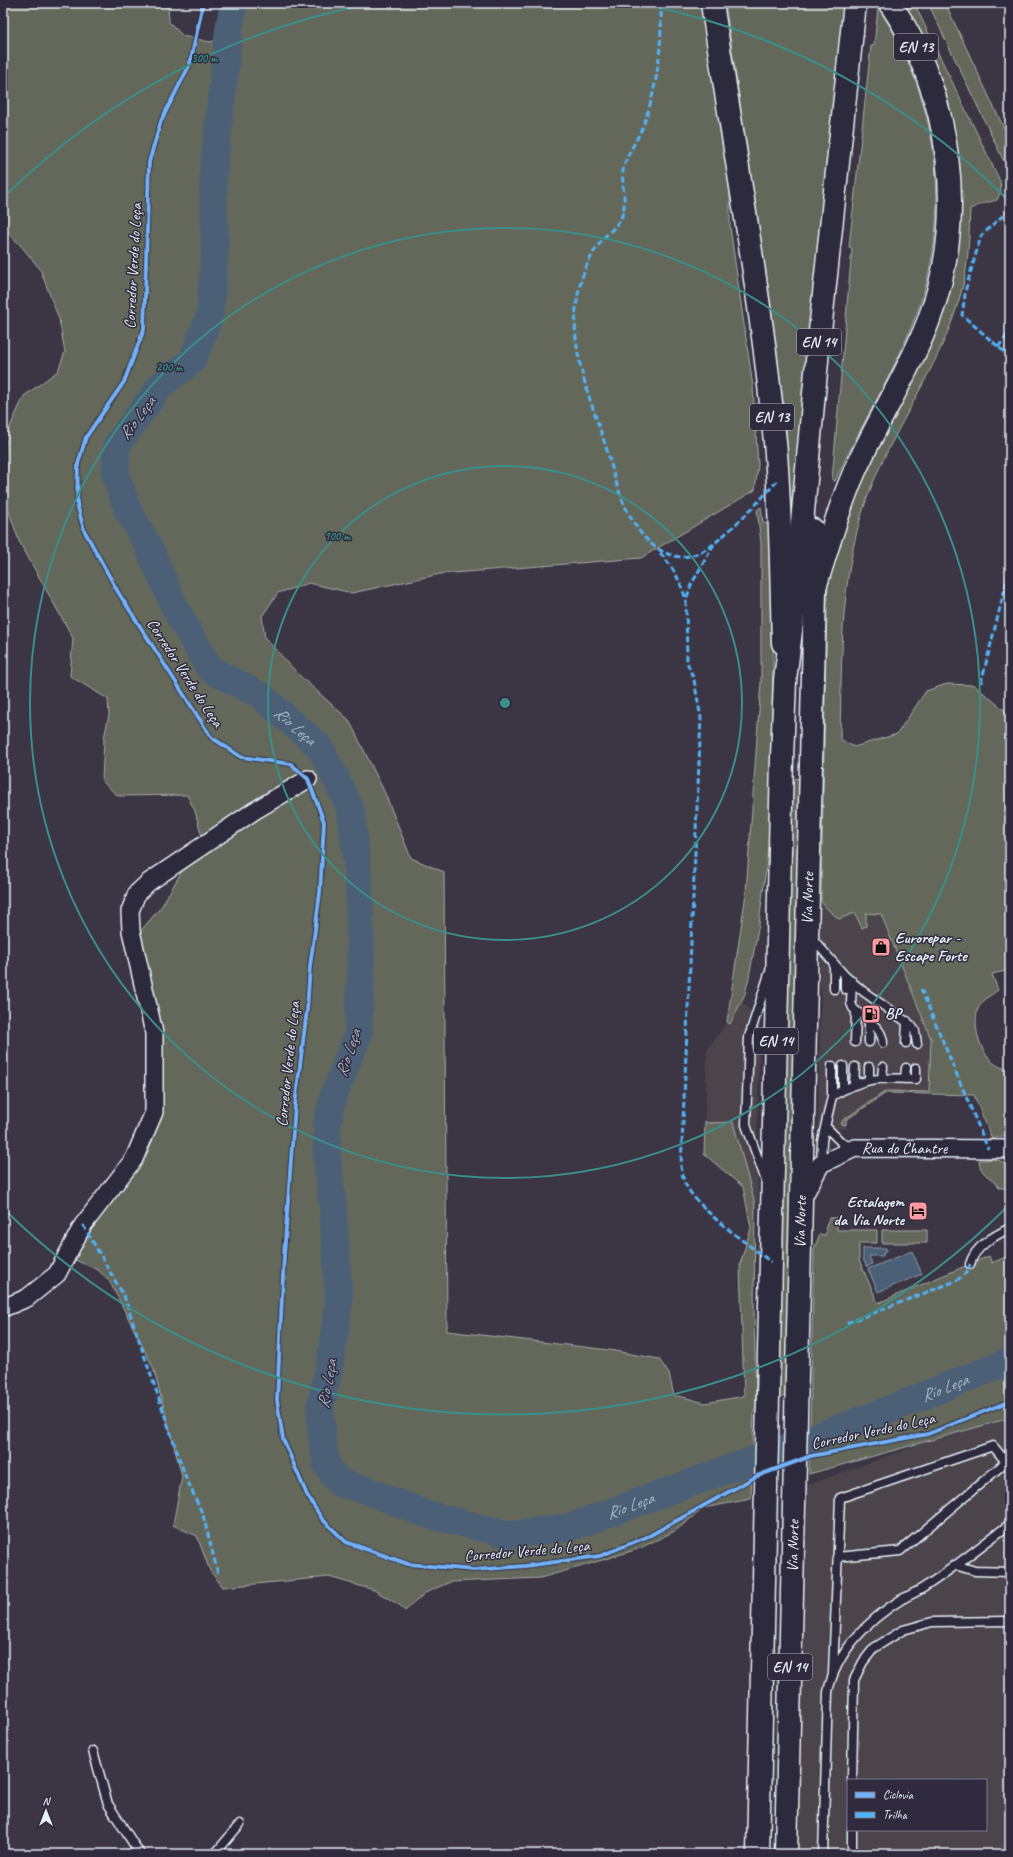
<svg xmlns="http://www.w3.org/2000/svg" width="1013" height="1857" font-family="Caveat,sans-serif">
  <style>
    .built { fill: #4c444c; fill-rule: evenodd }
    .green { fill: #64685a; stroke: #a6aca9 }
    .water { fill: #4c6177; stroke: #8a9bab }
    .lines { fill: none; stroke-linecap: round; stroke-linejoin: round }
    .river { stroke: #4c6177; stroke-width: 28 }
    .lane-casing { stroke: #e8f1f8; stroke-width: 11 }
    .street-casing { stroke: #e8f1f8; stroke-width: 20 }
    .primary-casing { stroke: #e8f1f8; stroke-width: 25 }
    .highway-casing { stroke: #e8f1f8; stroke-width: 25 }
    .lane { stroke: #2f2a3d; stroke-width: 8 }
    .street { stroke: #2f2a3d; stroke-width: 17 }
    .primary { stroke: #2f2a3d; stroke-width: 22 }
    .highway { stroke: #2f2a3d; stroke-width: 22 }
    .quiet { stroke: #52b3f8; stroke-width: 3; stroke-dasharray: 6 3; stroke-linecap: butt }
    .cycleway-casing { stroke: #2f2a3d; stroke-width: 6 }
    .cycleway { stroke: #73b2f8; stroke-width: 4 }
    .ring { fill: none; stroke: #3a8f8a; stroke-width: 2 }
    .labels { text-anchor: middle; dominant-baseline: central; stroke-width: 3; stroke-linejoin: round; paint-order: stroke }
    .shield { fill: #2f2a3d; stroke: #b0b5c0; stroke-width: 1 }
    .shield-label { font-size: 15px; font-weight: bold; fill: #e8f1f8 }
    .street-label { font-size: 16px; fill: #e8f1f8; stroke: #2f2a3d }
    .poi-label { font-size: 16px; font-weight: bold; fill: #e8f1f8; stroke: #2f2a3d; text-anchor: start }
    .water-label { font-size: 17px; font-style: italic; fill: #aab7c4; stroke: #2f2a3d }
    .centre { fill: #3a8f8a; stroke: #2f2a3d; stroke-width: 2 }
    .ring-label { font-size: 12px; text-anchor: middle; font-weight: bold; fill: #3a8f8a; stroke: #2f2a3d; stroke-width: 3; stroke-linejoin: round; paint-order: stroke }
  </style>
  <rect width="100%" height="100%" fill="#3c3644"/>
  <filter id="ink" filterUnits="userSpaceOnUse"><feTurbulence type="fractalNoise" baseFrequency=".025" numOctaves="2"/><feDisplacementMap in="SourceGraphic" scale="8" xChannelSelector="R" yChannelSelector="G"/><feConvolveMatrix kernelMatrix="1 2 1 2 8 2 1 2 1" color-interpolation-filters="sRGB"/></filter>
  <g filter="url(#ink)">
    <!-- built -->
    <path class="built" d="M 821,901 L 824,907 L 880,914 L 931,1039 L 929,1094 L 886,1093 L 846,1120 L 846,1129 L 816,1129 L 818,1126 L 821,990 L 820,987 L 819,902 Z
      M 738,997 L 760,1021 L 757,1129 L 758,1202 L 755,1204 L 751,1193 L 704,1154 L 707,1050 L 728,1021 Z
      M 1010,1411 L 1010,1854 L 798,1854 L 806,1486 ZM 848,1780 L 986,1780 L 986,1830 L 848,1830 Z"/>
    <!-- green -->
    <path class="green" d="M 3,3 L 168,3 L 169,22 L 183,36 L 210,42 L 242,32 L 245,3 L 702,3 L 730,193 L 730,227 L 753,387 L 758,465 L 755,490 L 641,558 L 440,574 L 352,593 L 309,583 L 278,593 L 262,616 L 265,638 L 300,676 L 349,720 L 384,791 L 411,858 L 444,872 L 447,1331 L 609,1350 L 659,1359 L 669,1374 L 674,1396 L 679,1396 L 705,1403 L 744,1396 L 740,1264 L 751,1228 L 743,1187 L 704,1154 L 705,1121 L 707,1123 L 733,1122 L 755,1204 L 754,1310 L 756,1408 L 754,1409 L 751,1499 L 704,1508 L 675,1531 L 638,1549 L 576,1568 L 540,1578 L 450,1582 L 425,1593 L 405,1611 L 401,1606 L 374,1590 L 329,1577 L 223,1587 L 210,1571 L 197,1536 L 173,1525 L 182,1476 L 153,1367 L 109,1280 L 98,1270 L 73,1259 L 161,1096 L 138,934 L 161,907 L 202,837 L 195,811 L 187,795 L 118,796 L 102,781 L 104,738 L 109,715 L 108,699 L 70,676 L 73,638 L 19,541 L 6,503 L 3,489 L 3,459 L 9,429 L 24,396 L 58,371 L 65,352 L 59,319 L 40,269 L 21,246 L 3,227 Z
      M 725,3 L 844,3 L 806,361 L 791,546 L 786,426 L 771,306 Z
      M 901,3 L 914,3 L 1000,181 L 1001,191 L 997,200 L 981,204 L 970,209 C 969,231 969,254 965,276 C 950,352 901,414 872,485 C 839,566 842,654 840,739 L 854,747 L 897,734 L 926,691 L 947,684 L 974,685 L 1010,715 L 1010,970 L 992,974 L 998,990 C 991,995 981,1001 978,1009 C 971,1030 984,1069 1010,1069 L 1010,1134 L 992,1139 L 974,1095 L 886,1093 L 846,1120 L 846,1125 L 841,1124 L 843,1120 L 886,1091 L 929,1092 L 931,1039 L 881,914 L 866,913 L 866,926 L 862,928 L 855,913 L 839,919 C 832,913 825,908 821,901 L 827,603 L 828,585 L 840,534 L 956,224 Z
      M 928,3 L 945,3 L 1010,141 L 1010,174 Z
      M 878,8 C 938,95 954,213 917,312 C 896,371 861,424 835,481 L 832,480 L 852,248 L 849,247 L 871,46 L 874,46 Z
      M 761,507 L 763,523 L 772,524 L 775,574 L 769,843 L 759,924 L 749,977 L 745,994 L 730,1024 L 727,1022 L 746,893 L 761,682 L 761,543 L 757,510 Z
      M 799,778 L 786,1395 L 778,1399 L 791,780 Z
      M 979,1160 C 985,1160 992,1159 998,1160 C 1013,1164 1010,1193 1010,1206 L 1009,1188 L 999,1188 C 994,1177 979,1176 979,1160 Z
      M 829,1218 L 837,1218 L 837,1230 L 877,1230 L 877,1243 L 859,1243 L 859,1260 L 878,1303 L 989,1256 L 992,1263 L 1010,1255 L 1010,1418 L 809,1474 L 814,1249 L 820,1234 L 825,1235 L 827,1230 L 825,1229 Z
      M 882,1230 L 927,1230 L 927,1243 L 882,1243 Z"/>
    <!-- water -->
    <path class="water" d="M 863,1248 L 886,1248 L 886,1251 L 884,1251 L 883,1256 L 869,1256 L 872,1264 L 867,1267 L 863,1259 Z
      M 912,1251 L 922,1274 L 878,1292 L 868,1269 Z"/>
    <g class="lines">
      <!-- river -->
      <path class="river" id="s1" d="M 234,3 L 229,30 L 213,175 L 215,247 L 210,315 L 192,361 L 160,386 L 117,445 L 115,473 L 127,508 L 149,548 L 176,610 L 210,669 L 261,696 L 321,748 L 351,810 L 359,883 L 361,971 L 358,1035 L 334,1094 L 327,1123 L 327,1156 L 333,1210 L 339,1300 L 331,1359 L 320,1408 L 323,1446 L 327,1466 L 339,1483 L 366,1490 L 425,1514 L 511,1535 L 571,1527 L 878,1414 L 1010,1361"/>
      <!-- lane casing -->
      <g class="lane-casing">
        <path id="lane" d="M 812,938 L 845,976 L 864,992 L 911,1025 L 915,1031 L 917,1044
          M 852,981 L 851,1003 L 853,1008 C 864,1020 882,1025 883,1043
          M 834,989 L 834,966
          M 845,989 L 845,976
          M 869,1021 L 869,1042
          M 855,1042 L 856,1012
          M 906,1043 L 907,1021
          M 882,1078 L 883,1067
          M 869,1079 L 869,1067
          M 905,1079 L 906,1068
          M 854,1084 L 855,1067
          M 843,1090 L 843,1066
          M 832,1096 C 867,1076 878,1078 916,1079 L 916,1068
          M 826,1127 L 842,1143 L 854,1148
          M 821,1164 L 822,1141 L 832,1096 L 832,1066
          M 765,1178 L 746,1125 L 749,1037 L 769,974
          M 970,1264 C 975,1246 994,1236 1010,1228
          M 955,1565 L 975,1571 L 1010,1572
          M 833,1673 L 840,1498 L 993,1446 L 1006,1462 L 900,1551 L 837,1557
          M 93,1751 L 108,1804 L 140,1854
          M 852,1780 L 854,1680 L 863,1662 L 874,1648 L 903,1630 L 932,1622 L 1010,1621
          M 215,1854 L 240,1824
          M 823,1854 L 828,1692 C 836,1652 868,1620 902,1599 C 910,1595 919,1591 926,1586 C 955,1567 982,1545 1010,1524
          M 852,1854 L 852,1830"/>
      </g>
      <!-- street casing -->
      <g class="street-casing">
        <g id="street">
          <path id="s2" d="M 802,1199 L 821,1164 L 855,1148 L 1010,1149"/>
          <path d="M 3,1308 L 27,1298 L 57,1274 L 83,1225 L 134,1159 L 154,1112 L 154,1033 L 131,931 L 130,911 L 137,893 L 149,882 L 254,811 L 308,779"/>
        </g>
      </g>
      <!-- primary casing -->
      <g class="primary-casing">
        <path id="primary" d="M 712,3 C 734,149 761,295 775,442 C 781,509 781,576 783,643
          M 816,584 C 828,547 838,509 854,473 C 877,421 908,374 928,322 C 968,218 952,95 890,3"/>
      </g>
      <!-- highway casing -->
      <g class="highway-casing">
        <g id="highway">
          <path d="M 758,1854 L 782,758 L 785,680 L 795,598 L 818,350 L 855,3"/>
          <path id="s3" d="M 786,1854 L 815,589 L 813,530"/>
        </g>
      </g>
      <!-- lane -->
      <use href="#lane" class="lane"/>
      <!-- street -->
      <use href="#street" class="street"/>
      <!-- primary -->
      <use href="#primary" class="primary"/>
      <!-- highway -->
      <use href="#highway" class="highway"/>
      <!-- quiet -->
      <path class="quiet" d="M 661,3 C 662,45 658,86 643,126 C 637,141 626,155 623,170 C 621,186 628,203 621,218 C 616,228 606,234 600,243 C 588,258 579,282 577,301 C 569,350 590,398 605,444 C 613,468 617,493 629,514 C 641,539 668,567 699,553 C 712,547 723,536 734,526 C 749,512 763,497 777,481
        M 1010,209 L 981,236 L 966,288 L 962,315 L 1010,357
        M 998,347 L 1010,332
        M 714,544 L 691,585 L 686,600 L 687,662 L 694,680 L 701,718 L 681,1166 C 682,1174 683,1181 687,1187 C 701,1212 748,1244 771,1262
        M 660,553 C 673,567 681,582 686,600
        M 981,683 L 1010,568
        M 921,989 L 988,1149
        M 83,1225 L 124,1296 L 186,1478 L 203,1515 L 218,1574
        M 847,1323 L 956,1281 L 968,1271 L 970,1264"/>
      <!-- cycleway casing -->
      <g class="cycleway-casing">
        <path id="cycleway" d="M 203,3 L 190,64 L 161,121 L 149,162 L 144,329 L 124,382 L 86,437 L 78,464 L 77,504 L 84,530 L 118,592 L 211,737 L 241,757 L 291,764 L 308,779 L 324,822 L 320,893 L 310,966 L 307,1010 L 295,1105 L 284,1255 L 277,1400 L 283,1439 L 307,1495 L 322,1519 L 346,1542 L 408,1564 L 474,1570 L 525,1566 L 600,1556 L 649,1536 L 757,1476 L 811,1456 L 928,1434 L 1010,1401"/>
      </g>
      <!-- cycleway -->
      <use href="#cycleway" class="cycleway"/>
    </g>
  </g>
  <!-- distance rings -->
  <g class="ring">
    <circle cx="505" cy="703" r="237"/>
    <circle cx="505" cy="703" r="475"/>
    <path d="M1008 1206A712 712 0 0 1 6 1211M6 195A712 712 0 0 1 369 4M641 4A712 712 0 0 1 1008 200"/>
  </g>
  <!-- icons -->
  <defs>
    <g id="shop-square" transform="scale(1)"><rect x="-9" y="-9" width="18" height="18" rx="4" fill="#ff9aa2" stroke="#2f2a3d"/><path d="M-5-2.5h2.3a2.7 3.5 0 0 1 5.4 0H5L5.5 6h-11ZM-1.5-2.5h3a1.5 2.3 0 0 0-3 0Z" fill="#111"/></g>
    <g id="fuel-square" transform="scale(1)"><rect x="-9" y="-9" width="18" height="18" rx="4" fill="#ff9aa2" stroke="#2f2a3d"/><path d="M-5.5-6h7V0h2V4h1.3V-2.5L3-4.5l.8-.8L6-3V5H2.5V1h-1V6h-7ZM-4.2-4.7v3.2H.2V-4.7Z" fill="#111"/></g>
    <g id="hotel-square" transform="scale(1)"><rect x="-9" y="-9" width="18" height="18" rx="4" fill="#ff9aa2" stroke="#2f2a3d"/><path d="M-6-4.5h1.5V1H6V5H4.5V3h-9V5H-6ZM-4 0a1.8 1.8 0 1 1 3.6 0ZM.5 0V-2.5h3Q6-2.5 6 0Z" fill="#111"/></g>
  </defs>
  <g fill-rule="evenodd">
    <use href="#shop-square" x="881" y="947"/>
    <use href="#fuel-square" x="871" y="1014"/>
    <use href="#hotel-square" x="918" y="1211"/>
  </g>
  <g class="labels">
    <!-- shield labels -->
    <g class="shield">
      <rect x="894" y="34" width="44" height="26" rx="3"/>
      <rect x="797" y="329" width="44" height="26" rx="3"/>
      <rect x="750" y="404" width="44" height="26" rx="3"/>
      <rect x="754" y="1028" width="44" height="26" rx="3"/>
      <rect x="768" y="1654" width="44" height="26" rx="3"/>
    </g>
    <g class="shield-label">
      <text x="916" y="47">EN 13</text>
      <text x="819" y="342">EN 14</text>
      <text x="772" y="417">EN 13</text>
      <text x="776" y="1041">EN 14</text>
      <text x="790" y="1667">EN 14</text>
    </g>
    <!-- street labels -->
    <g class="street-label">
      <text transform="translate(133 266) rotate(-87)">Corredor Verde do Leça</text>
      <text transform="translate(185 673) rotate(57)">Corredor Verde do Leça</text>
      <text stroke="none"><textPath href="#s3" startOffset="956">Via Norte</textPath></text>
      <text transform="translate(288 1064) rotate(-84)">Corredor Verde do Leça</text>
      <text stroke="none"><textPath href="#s2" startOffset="127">Rua do Chantre</textPath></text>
      <text stroke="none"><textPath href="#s3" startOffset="632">Via Norte</textPath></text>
      <text transform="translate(873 1431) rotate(-12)">Corredor Verde do Leça</text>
      <text stroke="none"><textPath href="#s3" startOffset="308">Via Norte</textPath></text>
      <text transform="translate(527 1551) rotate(-5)">Corredor Verde do Leça</text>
    </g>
    <!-- poi labels -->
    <g class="poi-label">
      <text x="895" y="938">Eurorepar -<tspan x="895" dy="18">Escape Forte</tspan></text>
      <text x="885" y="1014">BP</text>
      <text x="904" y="1202" text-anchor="end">Estalagem<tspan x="904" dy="18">da Via Norte</tspan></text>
    </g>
    <!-- water labels -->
    <g class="water-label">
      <text transform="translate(137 418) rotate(-53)">Rio Leça</text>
      <text stroke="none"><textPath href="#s1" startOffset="826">Rio Leça</textPath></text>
      <text transform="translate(348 1053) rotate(-72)">Rio Leça</text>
      <text transform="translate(327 1384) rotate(-80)">Rio Leça</text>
      <text stroke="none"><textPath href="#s1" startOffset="2254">Rio Leça</textPath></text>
      <text stroke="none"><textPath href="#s1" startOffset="1918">Rio Leça</textPath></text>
    </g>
  </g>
  <circle cx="505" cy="703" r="6" class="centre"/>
  <g class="ring-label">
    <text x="204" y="62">300 m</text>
    <text x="169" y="371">200 m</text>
    <text x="337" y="540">100 m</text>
  </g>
  <!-- margin -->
  <rect width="1013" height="1857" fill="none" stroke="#2f2a3d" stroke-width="16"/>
  <rect x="8" y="8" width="997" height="1841" fill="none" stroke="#e8f1f8" stroke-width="1.5" filter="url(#ink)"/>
  <!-- legend -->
  <rect x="847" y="1779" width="140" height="52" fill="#2f2a3d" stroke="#797a88"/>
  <rect x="855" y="1792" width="20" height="6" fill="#73b2f8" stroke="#797a88"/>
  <text x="883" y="1799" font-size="12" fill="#e8f1f8">Ciclovia</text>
  <rect x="855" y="1812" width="20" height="6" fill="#52b3f8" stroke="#797a88"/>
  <text x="883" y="1819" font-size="12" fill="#e8f1f8">Trilha</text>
  <!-- north arrow -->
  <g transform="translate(46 1811)" stroke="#2f2a3d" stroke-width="3" paint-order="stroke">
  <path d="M0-3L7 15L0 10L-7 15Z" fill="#e8f1f8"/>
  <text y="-6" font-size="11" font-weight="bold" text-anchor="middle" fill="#e8f1f8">N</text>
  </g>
</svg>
